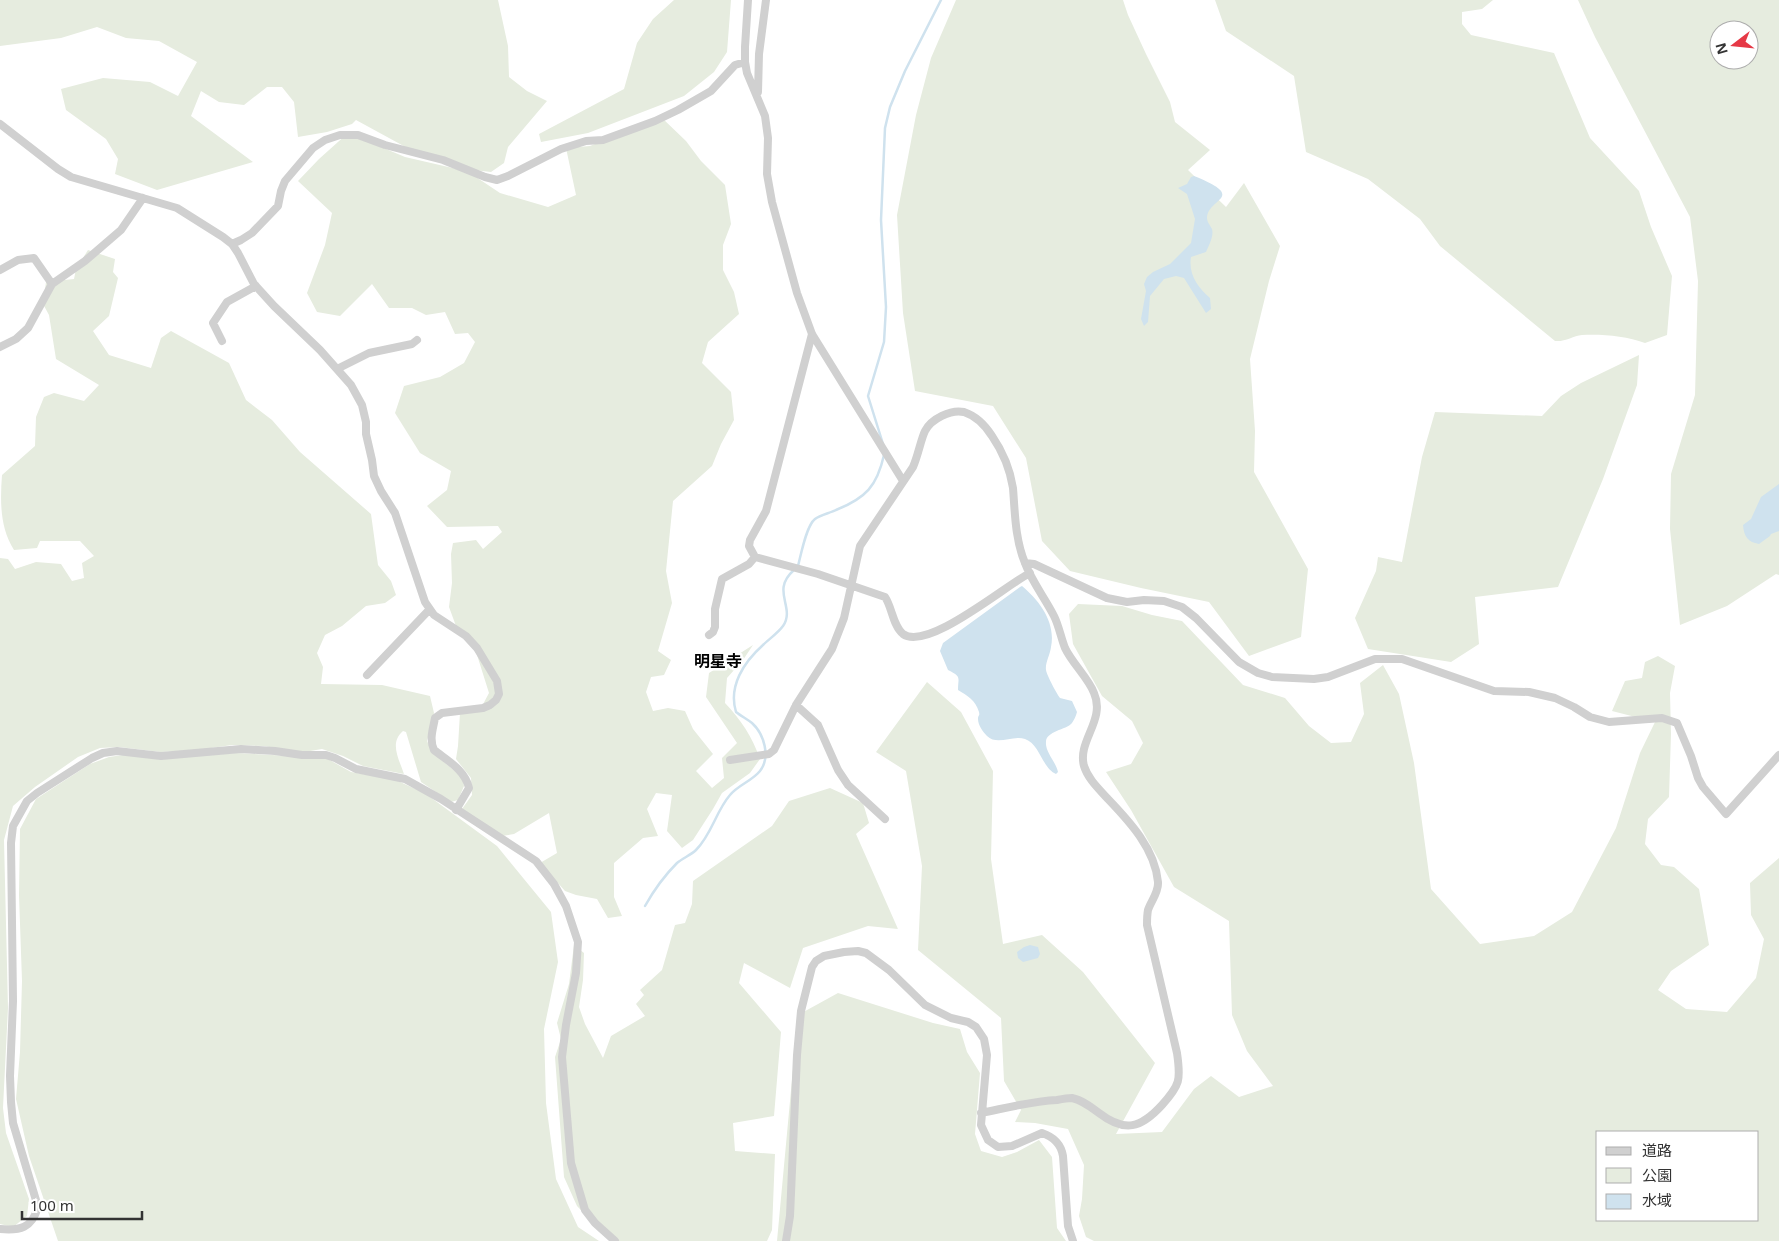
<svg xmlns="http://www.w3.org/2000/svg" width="1779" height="1241" font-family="'Noto Sans','Noto Sans JP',sans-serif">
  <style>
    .green { fill: #e6ecdf; fill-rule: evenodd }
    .water { fill: #cfe2ee }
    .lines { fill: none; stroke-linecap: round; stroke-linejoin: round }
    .stream { stroke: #cfe2ee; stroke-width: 2.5 }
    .street { stroke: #d0d0d0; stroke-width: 8 }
    .labels { text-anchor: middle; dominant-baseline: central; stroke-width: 5; stroke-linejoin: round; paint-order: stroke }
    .quarter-label { font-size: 16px; font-weight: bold; fill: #000; stroke: #fff }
  </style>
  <rect width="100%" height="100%" fill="#fff"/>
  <!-- green -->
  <path class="green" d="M 0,0 L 498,0 L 508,46 L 509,77 L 527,91 L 547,101 L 508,147 L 504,163 L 491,172 L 474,170 L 411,150 L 356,120 L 352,124 L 327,132 L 298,137 L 294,102 L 282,87 L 267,87 L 244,105 L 219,102 L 201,91 L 191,116 L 253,162 L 157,190 L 115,174 L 118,159 L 106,139 L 66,110 L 61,89 L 103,78 L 150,82 L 178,96 L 197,62 L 159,41 L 126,38 L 97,27 L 61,38 L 0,46 Z
    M 674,0 L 731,0 L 727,52 L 714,72 L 684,96 L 588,133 L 541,142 L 539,134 L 624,89 L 637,43 L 653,19 Z
    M 956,0 L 1123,0 L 1128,15 L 1146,54 L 1170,102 L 1175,122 L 1210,150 L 1188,170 L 1226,207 L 1244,183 L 1280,246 L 1269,281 L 1250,359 L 1255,431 L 1254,472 L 1308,569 L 1301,637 L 1249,656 L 1209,602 L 1141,588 L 1070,571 L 1042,541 L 1026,458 L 993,406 L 915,391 L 903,313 L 897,215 L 916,115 L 931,58 Z
    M 1215,0 L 1493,0 L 1482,9 L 1462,12 L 1462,24 L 1471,35 L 1554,53 L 1590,138 L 1639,191 L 1651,227 L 1672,276 L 1667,335 L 1645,343 C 1626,336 1603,334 1582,335 C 1573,336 1565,342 1555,341 L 1440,246 L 1420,219 L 1368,179 L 1306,152 L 1294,76 L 1226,31 Z
    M 1578,0 L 1779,0 L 1779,575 L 1776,574 L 1727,606 L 1680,625 L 1670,529 L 1671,474 L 1695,395 L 1698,281 L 1690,217 L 1595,37 ZM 1719,30 L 1749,30 L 1749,60 L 1719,60 Z
    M 661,117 L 686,141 L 701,161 L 725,185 L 731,224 L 723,245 L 723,270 L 734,292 L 739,314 L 708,342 L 702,363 L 731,392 L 734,420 L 721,444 L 712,466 L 673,501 L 666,571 L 672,603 L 658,651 L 671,660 L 664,675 L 651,677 L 646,692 L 653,711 L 668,708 L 685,711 L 693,729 L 713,754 L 696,771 L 712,788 L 724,778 L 722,758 L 737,743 L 706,697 L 709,673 L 753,645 L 743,660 L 727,678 L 725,703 C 741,720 752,736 760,759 L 750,773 L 722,793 L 713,809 L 693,840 L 682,848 L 667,831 L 672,795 L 656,793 L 647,809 L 658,836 L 643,838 L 614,863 L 614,897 L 622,916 L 608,918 L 597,899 L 576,895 L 565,891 L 540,863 L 557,853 L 549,813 L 514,834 L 502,836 L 462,809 L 472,795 L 471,778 L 456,759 L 458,746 L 460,713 L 481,708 L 489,693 L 472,639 L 456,626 L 449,607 L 452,583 L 451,554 L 453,543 L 476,540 L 483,549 L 502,532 L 498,526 L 447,527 L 427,506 L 447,490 L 451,471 L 420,453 L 395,413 L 404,386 L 440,377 L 464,363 L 475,342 L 468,333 L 455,334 L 445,312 L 426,315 L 412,308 L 389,308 L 372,284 L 340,316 L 317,312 L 307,293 L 325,245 L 332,213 L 298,181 L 319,159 L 348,133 L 405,157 L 457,169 L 476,177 L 500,193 L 548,207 L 576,195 L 566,148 L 590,146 Z
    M 88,250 L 115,259 L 113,272 L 118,278 L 109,316 L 93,331 L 109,355 L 151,368 L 161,338 L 171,331 L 229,363 L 246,400 L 272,420 L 300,452 L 371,514 L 378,565 L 391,581 L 396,595 L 385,603 L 366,606 L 342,626 L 325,635 L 317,653 L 323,667 L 321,684 L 382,685 L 430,696 L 434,713 L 427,741 L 433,753 L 463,778 L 464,786 L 458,800 L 451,802 L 421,782 L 406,732 L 403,731 C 389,743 399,759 404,774 L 363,766 L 343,756 L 322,749 L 310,751 L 292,751 L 264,746 L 232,745 L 197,750 L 161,752 L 119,747 L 100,748 L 78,757 L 35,787 L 13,806 L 4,840 L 8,1008 L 3,1108 L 6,1133 L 29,1199 L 27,1216 L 13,1227 L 0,1224 L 0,558 L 8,559 L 15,569 L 36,562 L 61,564 L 72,581 L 84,578 L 82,563 L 94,556 L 80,541 L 40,541 L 37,548 L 14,550 C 0,528 0,502 2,475 L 35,446 L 36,417 L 44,397 L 54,393 L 84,401 L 99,385 L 56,359 L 49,315 L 43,304 L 46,282 L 74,279 L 76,269 Z
    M 1639,355 L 1637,385 L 1603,479 L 1558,587 L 1475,597 L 1479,644 L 1451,662 L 1368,649 L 1355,618 L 1376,571 L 1378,557 L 1402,562 L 1422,457 L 1435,412 L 1542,416 L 1561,396 L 1581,383 Z
    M 1078,604 L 1122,606 L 1152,615 L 1182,621 L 1243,685 L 1285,698 L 1309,726 L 1331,743 L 1351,742 L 1364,714 L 1360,683 L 1383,665 L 1399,694 L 1414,763 L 1431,889 L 1480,944 L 1534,936 L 1572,912 L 1616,828 L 1640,753 L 1655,722 L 1612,711 L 1625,681 L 1642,678 L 1645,662 L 1658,656 L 1675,666 L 1670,693 L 1671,734 L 1669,797 L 1648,819 L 1645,844 L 1661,865 L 1674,867 L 1699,889 L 1709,945 L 1671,971 L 1658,990 L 1686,1009 L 1727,1012 L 1756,978 L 1764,939 L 1751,915 L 1750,883 L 1779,858 L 1779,1241 L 1094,1241 L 1086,1237 L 1079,1216 L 1082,1199 L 1084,1165 L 1068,1129 L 1035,1123 L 1015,1122 L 1021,1110 L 1004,1081 L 1001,1018 L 918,950 L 922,866 L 906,771 L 876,752 L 927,682 L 961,712 L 993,771 L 991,859 L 1003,944 L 1042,935 L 1083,972 L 1155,1063 L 1116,1134 L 1162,1132 L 1194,1089 L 1211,1076 L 1239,1097 L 1273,1086 L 1247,1051 L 1232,1015 L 1229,921 L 1174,887 L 1131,810 L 1106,772 L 1131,764 L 1143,743 L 1132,721 L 1102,696 L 1073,644 L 1069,614 ZM 1598,1132 L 1758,1132 L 1758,1220 L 1598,1220 Z
    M 236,753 L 326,758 L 351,772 L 396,780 L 426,794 L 497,846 L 551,912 L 558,962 L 544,1029 L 546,1103 L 556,1179 L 578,1227 L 599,1241 L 58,1241 L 29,1156 L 16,1099 L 20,1052 L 22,981 L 19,895 L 20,829 L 36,799 L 90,764 L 109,757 L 123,755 L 160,759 Z
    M 830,788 L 863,803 L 869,823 L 856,834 L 898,929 L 868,926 L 803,948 L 790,988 L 744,963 L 739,983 L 781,1032 L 774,1116 L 733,1123 L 735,1151 L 775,1154 L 772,1230 L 767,1241 L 616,1241 L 603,1233 L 577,1206 L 564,1177 L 555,1057 L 561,1039 L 557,1023 L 569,984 L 574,945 L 584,953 L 583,980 L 579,1007 L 585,1024 L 603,1058 L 611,1036 L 645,1016 L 636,1004 L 644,995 L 640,990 L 662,970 L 675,925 L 685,923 L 692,904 L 693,881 L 772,826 L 789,801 Z
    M 838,993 L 933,1023 L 960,1029 L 967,1052 L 980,1073 L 975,1134 L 981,1151 L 1002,1157 L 1017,1152 L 1039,1140 L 1052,1157 L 1057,1228 L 1066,1241 L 777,1241 L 798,1015 Z"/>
  <!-- water -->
  <path class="water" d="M 1194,176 C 1249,198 1207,198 1207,218 C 1207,222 1210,225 1212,229 C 1214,236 1209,245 1206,252 L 1191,257 C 1188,274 1198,288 1210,298 L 1211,309 L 1206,313 L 1184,278 L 1176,276 L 1164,279 L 1150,296 L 1148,322 L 1144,326 L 1141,319 L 1146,291 L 1144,284 L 1147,277 L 1153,272 L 1170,264 L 1191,243 L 1195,219 L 1187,194 L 1178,188 L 1187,184 L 1191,177 Z
    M 1779,484 L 1779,531 L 1771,534 L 1770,536 L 1759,544 C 1748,542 1744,537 1743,525 L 1751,519 L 1761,497 Z
    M 1022,586 C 1040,601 1056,623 1051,647 C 1050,655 1045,663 1046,670 C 1047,676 1057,694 1060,698 L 1072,701 L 1077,712 C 1076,716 1074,720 1072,723 C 1066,730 1046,731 1046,742 C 1045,752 1056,762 1058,772 L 1056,774 C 1042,768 1040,744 1025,739 C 1013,735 997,746 987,736 C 983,732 978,725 978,719 C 978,715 980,716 979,712 C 975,700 968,696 958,690 C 958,677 962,677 948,670 L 940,651 L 943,643 L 1020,587 Z
    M 1030,945 L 1038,947 L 1040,954 L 1038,958 L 1023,962 L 1018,958 L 1017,952 L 1024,947 Z"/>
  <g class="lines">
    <!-- stream -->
    <path class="stream" d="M 883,444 L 868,396 L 884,342 L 886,307 L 881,220 L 885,128 L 890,107 L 905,71 L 941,0
      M 798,566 C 801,555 806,526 815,519 C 820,515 830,513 836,510 C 866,498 877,486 884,455
      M 645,906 C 654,890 665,875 677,863 C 683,858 691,855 696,850 C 712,834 716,811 730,795 C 738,785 752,781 760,771 C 771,757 764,734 752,723 C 747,719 741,716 736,712 C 728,686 744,662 763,645 C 769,639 778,633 783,626 C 796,607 770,591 794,570"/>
    <!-- street -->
    <path class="street" d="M 748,0 L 745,47 L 745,62 L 747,73 L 765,116 L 768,138 L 767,174 L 772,202 L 797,293 L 812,334 L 903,481
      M 758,92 L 759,54 L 766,0
      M 0,124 L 58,169 L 71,177 L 177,208 L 223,237 L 232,244 L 238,253 L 254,284 L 274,306 L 320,350 L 351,385 L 362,405 L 366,422 L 366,434 L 372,460 L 374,476 L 381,491 L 395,513 L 425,602 L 434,615 L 466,636 L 477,648 L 497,681 L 499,694 L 496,700 L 490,705 L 483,708 L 442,713 L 435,718 C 433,729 429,739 434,750 C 448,761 465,770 469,788 L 456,810
      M 232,244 L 241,240 L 252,233 L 278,206 L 281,191 L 285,181 L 313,148 L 325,140 L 340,135 L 358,135 L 385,145 L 443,160 L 485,177 L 497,180 L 508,176 L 561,149 L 586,141 L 603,140 L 655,121 L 678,110 L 711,91 L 735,65 L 745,62
      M 0,270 L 18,260 L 34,258 L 52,284
      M 812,334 L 766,511 L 750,540 L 749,546 L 755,557 L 818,574 L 885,597 C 892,607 893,626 903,634 C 927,652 1006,585 1030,573
      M 222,341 L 213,323 L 227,302 L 256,286
      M 0,347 L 16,339 L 28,328 L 52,284 L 85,261 L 121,230 L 143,198
      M 337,369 L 369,353 L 412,344 L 417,340
      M 1025,563 L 1034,564 L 1107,598 L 1127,602 L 1144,600 L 1164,601 L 1182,607 L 1196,618 L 1239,662 L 1258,673 L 1272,677 L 1314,679 L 1328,677 L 1375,659 L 1402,659 L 1494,691 L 1529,692 L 1555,698 L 1574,707 L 1590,717 L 1609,722 L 1662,718 L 1677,723 L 1691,756 L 1698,778 L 1703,787 L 1726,814 L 1779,755
      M 709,635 L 713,632 L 715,627 L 715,609 L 722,579 L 749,564 L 755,557
      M 367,675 L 429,610
      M 796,705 L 818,725 L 838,770 L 848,785 L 885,819
      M 730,760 L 769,754 L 774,750 L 796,705 L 832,649 L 844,618 L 860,546 L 913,467 C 918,456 921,439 925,431 C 931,419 951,409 964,412 C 976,416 985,425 992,436 C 1003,452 1010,469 1013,488 C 1015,513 1015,539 1025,563 C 1032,582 1045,598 1054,616 C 1059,626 1061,638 1065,648 C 1072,663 1089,679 1094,693 C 1106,720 1077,741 1084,766 C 1088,779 1099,789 1108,799 C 1130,822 1155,849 1158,882 C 1159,892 1151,901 1148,910 C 1147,915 1147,921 1147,925 L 1177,1053 C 1181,1080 1180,1085 1162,1105 C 1141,1128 1125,1133 1099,1113 C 1091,1107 1082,1100 1072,1098 C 1068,1098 1062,1099 1057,1100 C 1032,1101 1006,1108 981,1113
      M 0,1229 C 20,1231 32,1228 38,1207 L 13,1123 L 11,1102 L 10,1076 L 13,1001 L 11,843 L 13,826 L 27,801 L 37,793 L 92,758 L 103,753 L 117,751 L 161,756 L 241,749 L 275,751 L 302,755 L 326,755 L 335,758 L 356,769 L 405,779 L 441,799 L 536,861 L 554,884 L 566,906 L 578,942 L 576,973 L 566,1025 L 562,1057 L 571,1163 L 585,1210 L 595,1223 L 615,1241
      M 786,1241 L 790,1216 L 797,1055 L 801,1011 L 812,967 L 816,961 L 824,956 L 844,952 L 858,951 L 866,953 L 889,970 L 925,1005 L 951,1018 L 968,1022 L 976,1027 L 984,1039 L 987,1055 L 981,1125 L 988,1140 L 998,1147 L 1012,1146 L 1042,1133 C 1054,1137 1061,1144 1063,1156 L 1068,1226 L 1073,1241"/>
  </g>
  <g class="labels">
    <!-- quarter labels -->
    <g class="quarter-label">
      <text x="718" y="661">明星寺</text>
    </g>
  </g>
  <!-- legend -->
  <rect x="1596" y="1131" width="162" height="90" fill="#ffffff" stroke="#adadad"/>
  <rect x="1606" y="1147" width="25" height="8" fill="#d0d0d0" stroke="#adadad"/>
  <text x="1642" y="1156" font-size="15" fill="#333333">道路</text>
  <rect x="1606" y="1168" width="25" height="15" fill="#e6ecdf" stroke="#adadad"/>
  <text x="1642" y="1181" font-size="15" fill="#333333">公園</text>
  <rect x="1606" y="1194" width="25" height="15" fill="#cfe2ee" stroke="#adadad"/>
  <text x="1642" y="1206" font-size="15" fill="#333333">水域</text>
  <!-- north arrow -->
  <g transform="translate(1734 45) rotate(254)"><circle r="24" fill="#ffffff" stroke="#adadad"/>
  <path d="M0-4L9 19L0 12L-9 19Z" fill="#e63946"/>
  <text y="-8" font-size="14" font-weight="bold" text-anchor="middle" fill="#333333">N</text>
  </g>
  <!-- scale -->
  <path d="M22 1211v8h120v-8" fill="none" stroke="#333333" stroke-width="2.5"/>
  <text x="30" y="1211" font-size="15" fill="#333333" stroke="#ffffff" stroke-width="4" paint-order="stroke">100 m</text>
</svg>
